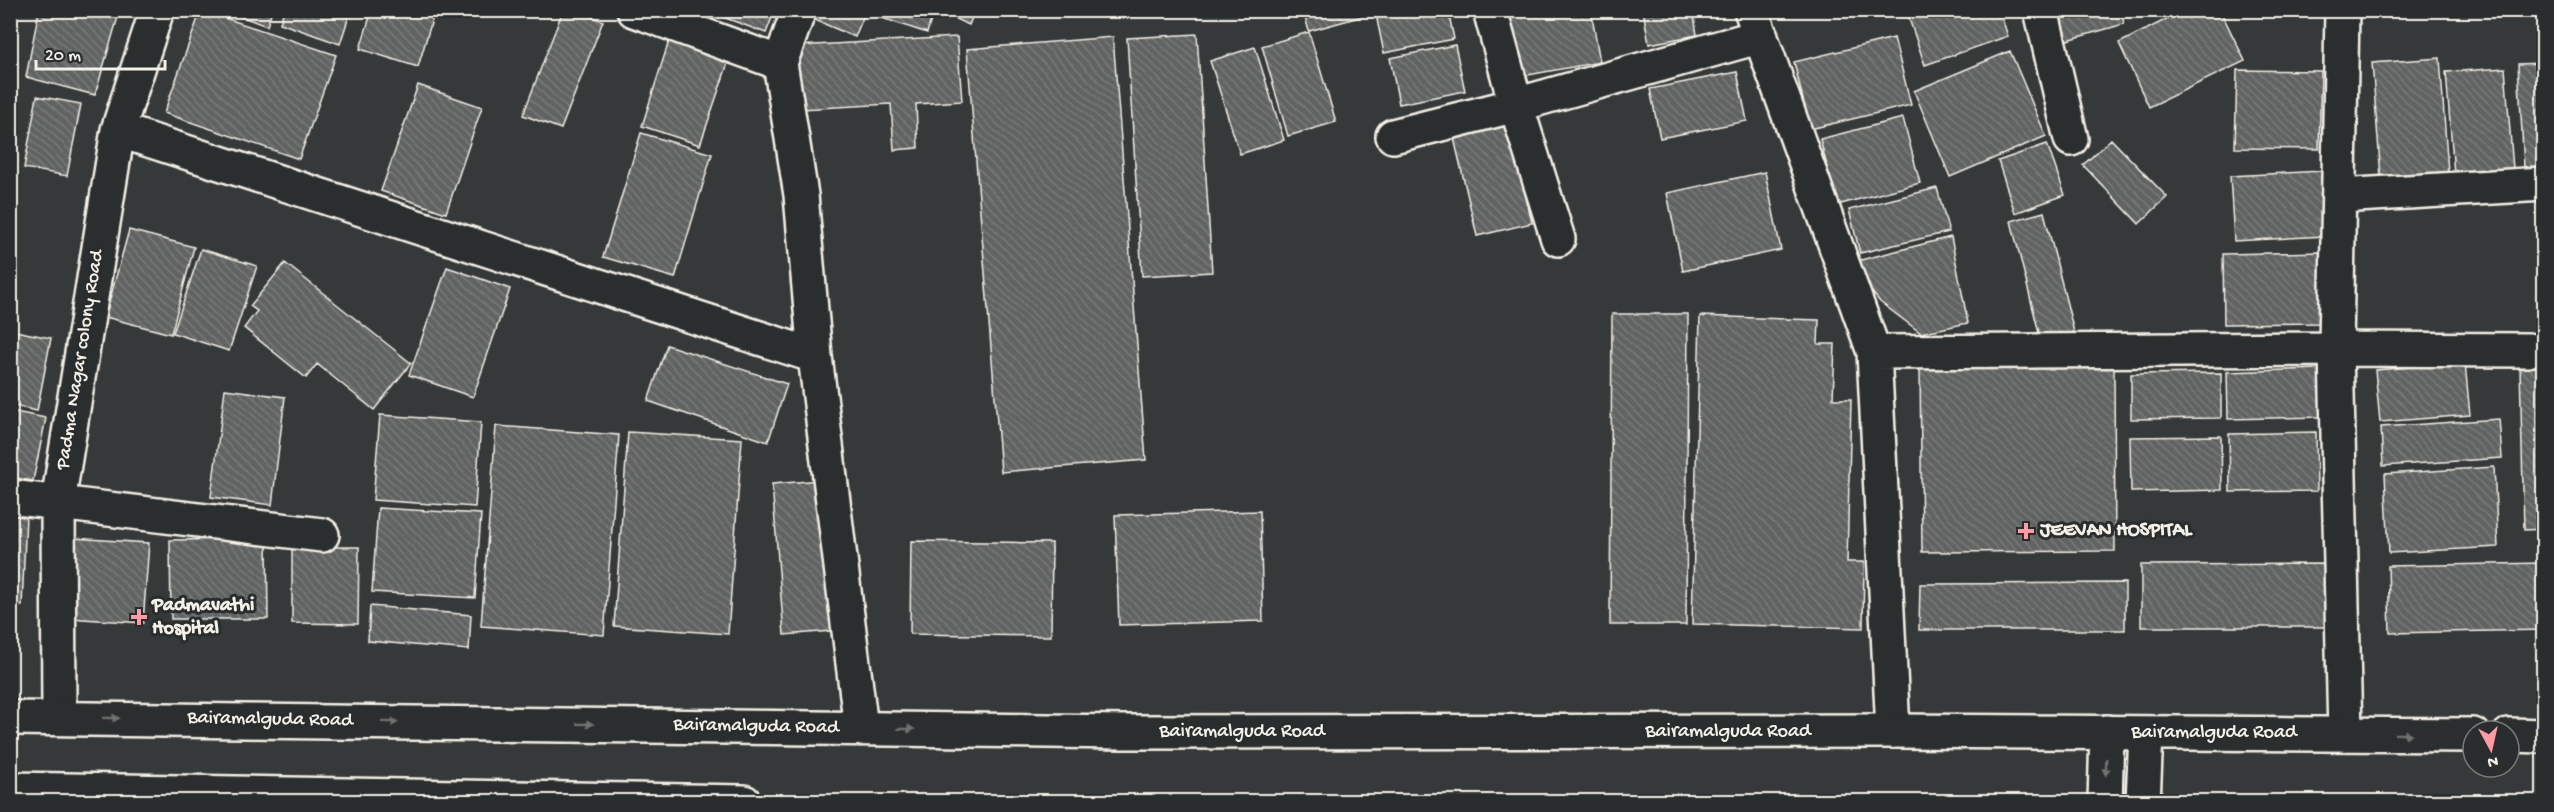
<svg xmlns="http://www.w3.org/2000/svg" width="2554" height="812" font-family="'Gochi Hand',sans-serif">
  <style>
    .building { fill: url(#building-back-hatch); stroke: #f4f1e8; stroke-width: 1.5 }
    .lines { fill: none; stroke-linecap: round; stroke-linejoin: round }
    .minor-casing { stroke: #f4f1e8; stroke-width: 38 }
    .major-casing { stroke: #f4f1e8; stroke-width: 38 }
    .minor { stroke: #2a2d2e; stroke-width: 33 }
    .major { stroke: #2a2d2e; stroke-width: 33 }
    .oneway { fill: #71726f }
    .poi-dot { fill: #ff9aa2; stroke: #2a2d2e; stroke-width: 2 }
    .labels { text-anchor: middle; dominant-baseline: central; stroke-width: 6; stroke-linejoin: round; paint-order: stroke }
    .street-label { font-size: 20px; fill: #f4f1e8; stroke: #2a2d2e }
    .poi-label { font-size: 20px; font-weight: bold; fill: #f4f1e8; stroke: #2a2d2e; text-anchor: start }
  </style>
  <defs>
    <pattern id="building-back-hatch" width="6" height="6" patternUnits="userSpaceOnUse" patternTransform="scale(1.5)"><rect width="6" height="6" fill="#616362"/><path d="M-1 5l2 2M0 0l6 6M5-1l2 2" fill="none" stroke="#787a78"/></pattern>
  </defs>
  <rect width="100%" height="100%" fill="#363939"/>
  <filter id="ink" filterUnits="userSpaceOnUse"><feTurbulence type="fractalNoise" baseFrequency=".0167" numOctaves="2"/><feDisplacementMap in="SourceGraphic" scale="12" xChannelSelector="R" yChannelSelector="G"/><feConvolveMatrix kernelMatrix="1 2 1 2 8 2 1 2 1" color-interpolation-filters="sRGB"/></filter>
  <g filter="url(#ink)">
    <!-- building -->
    <path class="building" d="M 39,10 L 120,10 L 95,95 L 26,77 Z
      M 201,10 L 336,55 L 299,159 L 164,113 Z
      M 223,10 L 272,10 L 267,26 Z
      M 284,10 L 351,10 L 340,44 L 280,23 Z
      M 372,10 L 435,10 L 418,67 L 360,49 Z
      M 563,10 L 574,10 L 603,21 L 561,129 L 523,115 Z
      M 704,10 L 775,10 L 766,33 Z
      M 809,10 L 866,10 L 855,37 L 806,16 Z
      M 878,10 L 934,10 L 927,33 L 876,16 Z
      M 943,10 L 975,10 L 969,25 L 942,13 Z
      M 1004,10 L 1053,10 L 1053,14 L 1005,18 Z
      M 1303,10 L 1366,10 L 1367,15 L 1309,31 Z
      M 1375,10 L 1448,10 L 1454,39 L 1384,53 Z
      M 1499,10 L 1591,10 L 1600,62 L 1511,78 Z
      M 1643,10 L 1693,10 L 1697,35 L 1649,44 Z
      M 1906,10 L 1999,10 L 2008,36 L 1925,65 Z
      M 2056,10 L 2121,10 L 2124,24 L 2064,41 Z
      M 2185,10 L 2220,10 L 2245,61 L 2149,107 L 2119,43 Z
      M 1309,32 L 1336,122 L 1288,136 L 1262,46 Z
      M 1197,34 L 1212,272 L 1142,276 L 1127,38 Z
      M 957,37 L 962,101 L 916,104 L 918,148 L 894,150 L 891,104 L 801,109 L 797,46 Z
      M 1113,37 L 1146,460 L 1001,472 L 967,49 Z
      M 1894,38 L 1911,105 L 1810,129 L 1794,62 Z
      M 669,41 L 729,60 L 700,145 L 642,126 Z
      M 1455,45 L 1465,91 L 1399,104 L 1390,58 Z
      M 1255,47 L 1284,140 L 1240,154 L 1210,61 Z
      M 2010,51 L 2046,136 L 1950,177 L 1914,91 Z
      M 2440,58 L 2448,172 L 2381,177 L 2372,63 Z
      M 2544,63 L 2544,166 L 2524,167 L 2518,64 Z
      M 2505,68 L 2513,169 L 2454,174 L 2446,72 Z
      M 2237,70 L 2321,71 L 2319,149 L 2235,148 Z
      M 1737,72 L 1747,121 L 1660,138 L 1650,89 Z
      M 418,85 L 482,107 L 446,213 L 381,191 Z
      M 37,96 L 81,104 L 67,176 L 24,168 Z
      M 1903,118 L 1920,183 L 1837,205 L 1820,139 Z
      M 1509,125 L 1532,223 L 1477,236 L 1454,138 Z
      M 641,133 L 712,154 L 675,278 L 603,257 Z
      M 2111,139 L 2167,197 L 2139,224 L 2083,165 Z
      M 2047,144 L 2065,195 L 2015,213 L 1998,161 Z
      M 2323,171 L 2326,236 L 2234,241 L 2230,176 Z
      M 1765,172 L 1781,250 L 1683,271 L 1667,193 Z
      M 1937,188 L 1949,232 L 1860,253 L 1849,210 Z
      M 2044,212 L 2074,332 L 2041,341 L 2011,221 Z
      M 129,230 L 194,247 L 171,334 L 105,317 Z
      M 1951,237 L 1968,323 L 1921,333 L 1880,302 L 1849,263 Z
      M 201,249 L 257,266 L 229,351 L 173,333 Z
      M 2324,252 L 2325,323 L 2224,324 L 2223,254 Z
      M 285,263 L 411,363 L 374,410 L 317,364 L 306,378 L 244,328 L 257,311 L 250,306 Z
      M 447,267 L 510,289 L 473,397 L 409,375 Z
      M 1612,314 L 1688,314 L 1686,625 L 1610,625 Z
      M 1700,316 L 1819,320 L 1818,344 L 1835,344 L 1833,399 L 1851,399 L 1847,562 L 1864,562 L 1863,628 L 1692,624 Z
      M 10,330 L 51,338 L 37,411 L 10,405 Z
      M 667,345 L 787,384 L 768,442 L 648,401 Z
      M 2465,363 L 2470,415 L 2380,422 L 2375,370 Z
      M 2114,366 L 2115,551 L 1922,552 L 1920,367 Z
      M 2520,367 L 2544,367 L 2544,529 L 2524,530 Z
      M 2320,369 L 2321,417 L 2228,419 L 2227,372 Z
      M 2221,373 L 2221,418 L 2131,419 L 2131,374 Z
      M 225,389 L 285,397 L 272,505 L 211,497 Z
      M 10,411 L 46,418 L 33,481 L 10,477 Z
      M 380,415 L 481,422 L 475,507 L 373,500 Z
      M 2499,419 L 2502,458 L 2383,466 L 2381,427 Z
      M 496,426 L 619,435 L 604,635 L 481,626 Z
      M 628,432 L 742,439 L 728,634 L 614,626 Z
      M 2316,432 L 2317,491 L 2230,492 L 2229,434 Z
      M 2221,436 L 2222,490 L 2131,492 L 2130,437 Z
      M 2494,467 L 2498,547 L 2389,553 L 2385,474 Z
      M 821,480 L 832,631 L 784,635 L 772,484 Z
      M 378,508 L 481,514 L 475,598 L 372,592 Z
      M 1260,511 L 1263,621 L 1119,625 L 1115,515 Z
      M 10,516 L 26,516 L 22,606 L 10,605 Z
      M 73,538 L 149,543 L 143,623 L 68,618 Z
      M 267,539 L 268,619 L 171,619 L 170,540 Z
      M 911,541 L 1052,543 L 1051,636 L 910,634 Z
      M 292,547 L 359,547 L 358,624 L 292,623 Z
      M 2544,563 L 2544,630 L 2390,633 L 2388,566 Z
      M 2332,564 L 2332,627 L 2141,627 L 2141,565 Z
      M 2125,583 L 2125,630 L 1919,630 L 1920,584 Z
      M 370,606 L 471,615 L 469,650 L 368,641 Z"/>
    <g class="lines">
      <!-- minor casing -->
      <g class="minor-casing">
        <path id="minor" d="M 634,10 L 780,63
          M 799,10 L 780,63 L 801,195 L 815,356 L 861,728
          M 1490,10 L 1516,105 L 1558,239
          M 1751,10 L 1874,352 L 1893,731
          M 2041,10 L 2071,139
          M 2342,10 L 2336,349 L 2345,734
          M 118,130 L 815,356
          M 1393,136 L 1516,105 L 1761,36
          M 2339,196 L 2544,184
          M 1874,352 L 2336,349 L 2528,350
          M 10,497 L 322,535
          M 59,717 L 58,502 L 118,130 L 157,10"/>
      </g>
      <!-- major casing -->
      <g class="major-casing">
        <path id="major" d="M 10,718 L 1124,732 L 1893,731 L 2473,735
          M 2509,735 L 2544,736
          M 10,789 L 744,802
          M 2105,802 L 2107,732
          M 2143,802 L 2146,733"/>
      </g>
      <!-- minor -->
      <use href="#minor" class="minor"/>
      <!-- major -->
      <use href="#major" class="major"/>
    </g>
    <!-- one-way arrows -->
    <defs><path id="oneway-solid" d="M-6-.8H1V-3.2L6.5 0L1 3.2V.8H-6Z" transform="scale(1.5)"/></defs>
    <g class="oneway">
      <use href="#oneway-solid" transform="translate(111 718) rotate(1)"/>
      <use href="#oneway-solid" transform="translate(390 722) rotate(1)"/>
      <use href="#oneway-solid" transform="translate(585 724) rotate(1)"/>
      <use href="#oneway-solid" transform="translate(906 729) rotate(1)"/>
      <use href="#oneway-solid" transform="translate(2403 734) rotate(1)"/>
      <use href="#oneway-solid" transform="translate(2106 767) rotate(92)"/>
    </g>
  </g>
  <!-- markers -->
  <g class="poi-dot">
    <path d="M2023 522h6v6h6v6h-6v6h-6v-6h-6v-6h6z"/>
    <path d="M136 608h6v6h6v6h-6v6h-6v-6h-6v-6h6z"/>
  </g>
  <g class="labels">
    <!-- street labels -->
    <g class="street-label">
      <text transform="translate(81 360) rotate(-81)">Padma Nagar colony Road</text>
      <text transform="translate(270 720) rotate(1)">Bairamalguda Road</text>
      <text transform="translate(756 727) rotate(1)">Bairamalguda Road</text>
      <text x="1242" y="732">Bairamalguda Road</text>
      <text x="1728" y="732">Bairamalguda Road</text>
      <text x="2214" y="733">Bairamalguda Road</text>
    </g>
    <!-- poi labels -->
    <g class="poi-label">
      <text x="2040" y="531">JEEVAN HOSPITAL</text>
      <text x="152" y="606">Padmavathi<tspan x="152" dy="23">Hospital</tspan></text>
    </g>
  </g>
  <!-- margin -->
  <rect width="2554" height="812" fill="none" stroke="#2a2d2e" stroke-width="36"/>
  <rect x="18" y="18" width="2518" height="776" fill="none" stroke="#f4f1e8" stroke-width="2" filter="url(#ink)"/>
  <!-- north arrow -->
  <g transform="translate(2491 749) rotate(172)"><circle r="28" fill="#2a2d2e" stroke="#7b7b78" stroke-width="1.5"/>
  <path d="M0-4.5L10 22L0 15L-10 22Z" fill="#ff9aa2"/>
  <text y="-9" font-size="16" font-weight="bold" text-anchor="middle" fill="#f4f1e8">N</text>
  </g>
  <!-- scale -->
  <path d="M36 60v9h129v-9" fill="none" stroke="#f4f1e8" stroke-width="3"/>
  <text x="45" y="60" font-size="18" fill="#f4f1e8" stroke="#2a2d2e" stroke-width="4.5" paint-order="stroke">20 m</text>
</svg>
